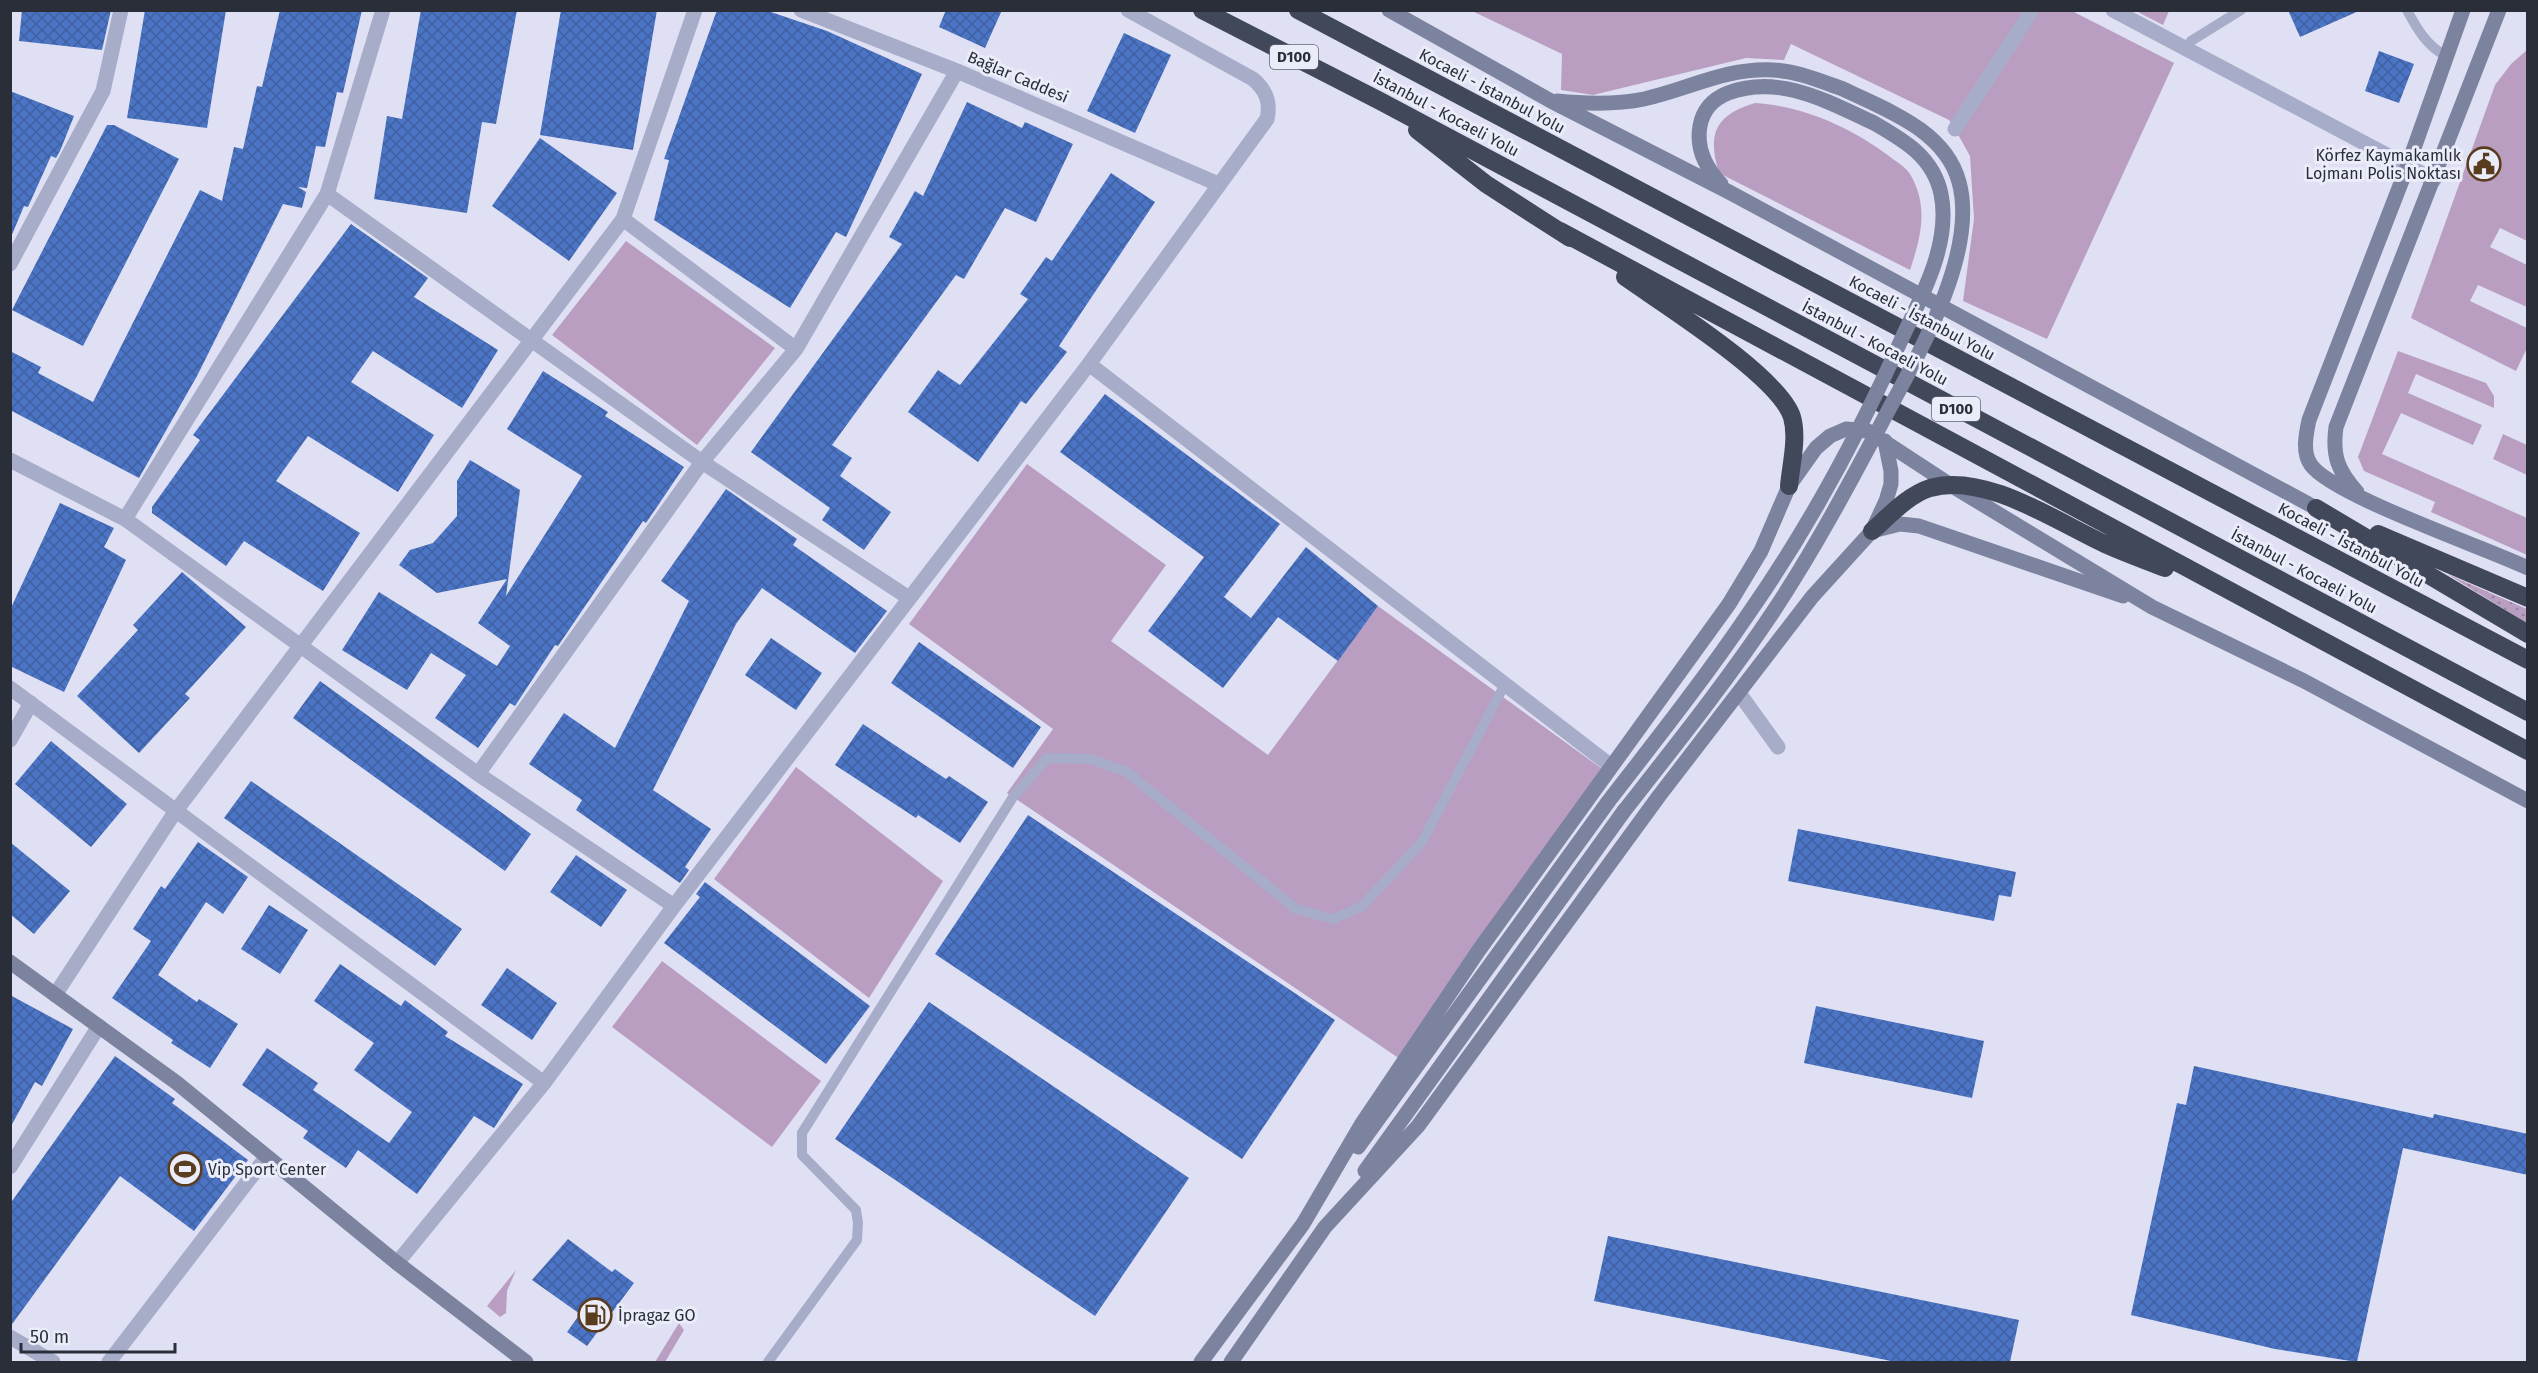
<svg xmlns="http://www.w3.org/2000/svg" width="2538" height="1373" font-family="'Fira Sans',sans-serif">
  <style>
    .green { fill: #b99ec2 }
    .garden { fill: url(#garden-dots) }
    .building { fill: url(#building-cross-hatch) }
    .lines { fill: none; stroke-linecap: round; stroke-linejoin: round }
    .lane { stroke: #a7acc8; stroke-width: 10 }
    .street { stroke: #a7acc8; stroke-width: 15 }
    .secondary { stroke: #7c839f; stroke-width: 15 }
    .highway { stroke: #414859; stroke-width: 18 }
    .secondary-bridge { stroke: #7c839f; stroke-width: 15 }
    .labels { text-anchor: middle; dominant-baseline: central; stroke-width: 6; stroke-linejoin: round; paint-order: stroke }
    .shield { fill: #ebecfa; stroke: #646773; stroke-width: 1.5 }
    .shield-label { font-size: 15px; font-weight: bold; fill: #2a2e39 }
    .street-label { font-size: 16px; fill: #2a2e39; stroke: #ebecfa }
    .poi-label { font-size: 16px; fill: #2a2e39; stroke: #ebecfa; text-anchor: start }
  </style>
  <defs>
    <pattern id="garden-dots" width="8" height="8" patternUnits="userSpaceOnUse" patternTransform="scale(1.5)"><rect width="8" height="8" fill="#b99ec2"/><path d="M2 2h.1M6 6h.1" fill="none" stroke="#97819f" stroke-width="1.8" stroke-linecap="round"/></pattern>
    <pattern id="building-cross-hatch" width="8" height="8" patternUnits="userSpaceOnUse" patternTransform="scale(1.5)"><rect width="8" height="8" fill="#4b74c5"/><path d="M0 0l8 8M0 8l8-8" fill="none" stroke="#3f60a1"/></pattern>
  </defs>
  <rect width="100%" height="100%" fill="#dfe0f3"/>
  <!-- green -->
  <path class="green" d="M 1472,11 L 2072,11 L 2174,63 L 2047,339 L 1963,301 L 1974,219 L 1970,156 L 1955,129 L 1949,120 L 1791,44 L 1784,60 L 1746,58 L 1593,95 L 1561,90 L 1562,54 Z
    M 2136,11 L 2169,11 L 2163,25 Z
    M 2527,50 L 2527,241 L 2500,228 L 2490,247 L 2527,265 L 2527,307 L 2478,285 L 2470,301 L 2527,328 L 2527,348 L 2516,371 L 2411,318 L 2495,85 L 2511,64 Z
    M 1755,103 C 1803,106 1850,127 1889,156 C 1895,161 1906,167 1910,174 C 1929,206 1921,237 1910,270 L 1719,173 C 1707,134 1715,115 1755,103 Z
    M 626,241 L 775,348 L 697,445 L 552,335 Z
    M 2398,351 L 2486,383 L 2494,396 L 2494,408 L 2416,374 L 2408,393 L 2482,425 L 2473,445 L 2401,413 L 2382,454 L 2527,518 L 2527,555 L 2431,512 L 2435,502 L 2364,471 L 2358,457 Z
    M 2503,434 L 2527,445 L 2527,475 L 2493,459 Z
    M 1027,464 L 1166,565 L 1111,641 L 1268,755 L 1378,606 L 1609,774 L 1400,1059 L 1007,793 L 1053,729 L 909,624 Z
    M 796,767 L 943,881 L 869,998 L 714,879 Z
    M 662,961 L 821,1081 L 772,1147 L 612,1027 Z
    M 516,1270 L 507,1291 L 506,1313 L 500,1317 L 487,1306 Z
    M 679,1323 L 684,1330 L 665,1362 L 655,1362 Z"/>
  <!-- garden -->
  <path class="garden" d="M 2447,574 L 2527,609 L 2527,623 Z"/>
  <!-- building -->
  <path class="building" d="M 22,10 L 111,10 L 102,50 L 19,41 Z
    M 145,10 L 226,10 L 207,128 L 127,118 Z
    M 280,10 L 362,10 L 343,93 L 337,92 L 325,147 L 316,146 L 307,188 L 298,187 L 306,192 L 302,208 L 283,204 L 197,376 L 139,478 L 10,410 L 10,351 L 41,367 L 38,373 L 93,402 L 200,190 L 222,201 L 234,147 L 243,149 L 257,86 L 262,87 Z
    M 421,10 L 517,10 L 496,124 L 482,122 L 467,213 L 374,199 L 387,116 L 402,119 Z
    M 561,10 L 657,10 L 633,150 L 540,135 Z
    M 717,10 L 765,10 L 827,31 L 922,74 L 846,237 L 836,232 L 790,308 L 654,220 L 669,160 L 664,159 Z
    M 946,10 L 1002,10 L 985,48 L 939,27 Z
    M 2288,10 L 2361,10 L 2300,37 Z
    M 1124,33 L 1171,55 L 1135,133 L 1087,111 Z
    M 2379,51 L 2414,64 L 2399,103 L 2365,91 Z
    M 10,91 L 74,116 L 60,151 L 56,158 L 51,156 L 28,207 L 24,206 L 11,237 Z
    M 967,102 L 1022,128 L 1025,122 L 1073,144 L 1036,222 L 1005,208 L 964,279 L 956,275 L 832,445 L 852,458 L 840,476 L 891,512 L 864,550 L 822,520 L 830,508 L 751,452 L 902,244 L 889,237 L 915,191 L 923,196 Z
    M 107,125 L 114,125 L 179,159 L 83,346 L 12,310 Z
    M 540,138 L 617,193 L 569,261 L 492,206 Z
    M 2475,155 L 2492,155 L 2493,172 L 2476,173 Z
    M 1111,173 L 1155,202 L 1059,346 L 1067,352 L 1026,404 L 1021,401 L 978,462 L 908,412 L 938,370 L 960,385 L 1028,299 L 1020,294 L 1046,257 L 1052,261 Z
    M 351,224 L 428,278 L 414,297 L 498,350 L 462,408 L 373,351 L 351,382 L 434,435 L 398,492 L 308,436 L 276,481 L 360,533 L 323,591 L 244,541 L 226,566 L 152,513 L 152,507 L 200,440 L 193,435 Z
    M 543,371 L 608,412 L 605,416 L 684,467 L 646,523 L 643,521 L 558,646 L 555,645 L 515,706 L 510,703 L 478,748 L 435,718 L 466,675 L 431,653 L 407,690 L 342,650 L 379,592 L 497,666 L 510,646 L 478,623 L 507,579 L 437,593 L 399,565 L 410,550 L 433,543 L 457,516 L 457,481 L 470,460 L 520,490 L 506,596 L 582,476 L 507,429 Z
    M 1105,394 L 1280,524 L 1224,597 L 1251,618 L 1306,547 L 1378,606 L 1338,661 L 1278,617 L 1223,688 L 1148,631 L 1204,557 L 1060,452 Z
    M 726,489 L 797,539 L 793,545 L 887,611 L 855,653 L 762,588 L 736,624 L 653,790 L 711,829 L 685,867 L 689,870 L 680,883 L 576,810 L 582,800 L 529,764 L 564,713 L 615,748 L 689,601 L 661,581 Z
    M 60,503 L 114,528 L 104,547 L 126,560 L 64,692 L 10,666 L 10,610 Z
    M 182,572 L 246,627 L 185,694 L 190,698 L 139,753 L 77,696 L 138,630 L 133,625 Z
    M 771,638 L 822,673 L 796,710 L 745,675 Z
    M 919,642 L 1041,727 L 1013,768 L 891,683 Z
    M 320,681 L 531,834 L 505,871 L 293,718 Z
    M 863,724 L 946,779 L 949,776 L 988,802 L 960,843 L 918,815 L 916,818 L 835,765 Z
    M 51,741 L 127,804 L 91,847 L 15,784 Z
    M 251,781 L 462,929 L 435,966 L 224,818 Z
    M 1028,815 L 1335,1020 L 1242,1159 L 935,954 Z
    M 1798,829 L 2016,872 L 2011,897 L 1999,895 L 1994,921 L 1788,881 Z
    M 10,842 L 70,891 L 34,934 L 10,914 Z
    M 198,842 L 248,877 L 223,914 L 206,902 L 158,975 L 197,1002 L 199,999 L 238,1024 L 210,1068 L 171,1043 L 173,1040 L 112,998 L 151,941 L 133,929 L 161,886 L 165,889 Z
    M 576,855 L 627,890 L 601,927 L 550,892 Z
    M 705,882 L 870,1006 L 826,1064 L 664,943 L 700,897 L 696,894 Z
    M 269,905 L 308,930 L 280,974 L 241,949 Z
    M 340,964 L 401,1006 L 405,1000 L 448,1032 L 445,1036 L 523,1084 L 494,1128 L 474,1116 L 417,1194 L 358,1150 L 346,1168 L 303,1138 L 308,1131 L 242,1085 L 267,1048 L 318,1083 L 313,1090 L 389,1143 L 412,1112 L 354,1070 L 374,1043 L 314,1001 Z
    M 507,968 L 557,1003 L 532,1040 L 481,1005 Z
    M 10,995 L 73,1029 L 42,1086 L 35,1082 L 10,1128 Z
    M 929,1002 L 1189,1178 L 1095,1316 L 835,1139 Z
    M 1816,1006 L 1984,1041 L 1972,1098 L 1804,1063 Z
    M 115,1056 L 175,1099 L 172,1103 L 248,1160 L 194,1231 L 120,1176 L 10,1327 L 10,1204 Z
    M 2194,1066 L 2433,1118 L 2434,1114 L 2528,1134 L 2528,1175 L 2403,1148 L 2357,1362 L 2275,1349 L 2131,1315 L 2177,1103 L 2186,1105 Z
    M 1608,1236 L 2019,1320 L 2010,1362 L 1896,1362 L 1594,1301 Z
    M 568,1239 L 612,1272 L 615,1269 L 634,1283 L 587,1346 L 567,1332 L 580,1314 L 532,1280 Z"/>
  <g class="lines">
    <!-- lane -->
    <path class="lane" d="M 2407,10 C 2417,29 2427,46 2446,56
      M 2185,49 L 2191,41 L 2241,10
      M 768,1362 L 857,1240 L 858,1223 L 856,1210 L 802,1155 L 802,1133 L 1013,797 L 1047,758 L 1091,759 L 1127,772 L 1296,909 L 1333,919 L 1361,907 L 1422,842 L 1505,684"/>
    <!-- street -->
    <path class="street" d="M 801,10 L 957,71 L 1218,184
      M 2113,10 L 2434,180
      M 1955,129 L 2032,10
      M 327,194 L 702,462 L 909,598
      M 623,219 L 796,349
      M 10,264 L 103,91 L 121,10
      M 1089,364 L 1611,766
      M 10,460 L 125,519 L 478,774 L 674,906
      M 125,519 L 327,194 L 383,10
      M 10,688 L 544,1083
      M 1739,693 L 1778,747
      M 10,740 L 31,703
      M 478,774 L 702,462 L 796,349 L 957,71
      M 55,995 L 175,812 L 623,219 L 695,10
      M 10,1167 L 99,1026
      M 397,1263 L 544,1083 L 674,906 L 1089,364 L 1267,119 C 1271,102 1266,90 1253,79 L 1128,10
      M 10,1337 L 53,1362
      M 109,1362 L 261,1164 L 270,1159"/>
    <!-- secondary -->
    <path class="secondary" d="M 1389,10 L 1551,101 L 1729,192 L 2316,508
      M 2463,10 L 2408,165 L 2309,420 C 2306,434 2302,453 2311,465 C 2332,495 2486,548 2528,568
      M 1557,101 C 1587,104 1615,105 1644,99 C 1690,89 1723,68 1773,70 C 1797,71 1820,81 1843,89
      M 1721,184 C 1706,168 1696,148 1700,126 C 1703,109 1713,99 1728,93 C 1779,74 1826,101 1872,122
      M 2357,492 C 2338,471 2332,456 2336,427 L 2499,10
      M 1872,531 L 1900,524 L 1919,526 L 2123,596
      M 10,962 L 177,1083 L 397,1263 L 526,1362
      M 1358,1147 L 1608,802
      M 1365,1171 L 1624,811
      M 1201,1362 L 1303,1224 L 1361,1125 L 1479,950 L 1729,604 L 1761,551 L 1789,486 L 1816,448 L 1830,436 L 1846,429 L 1868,431 L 1949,484 L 2152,607 L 2304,681 L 2528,801
      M 1231,1362 L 1325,1227 L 1418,1126 L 1659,796 L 1812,597 L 1872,531 L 1886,501 L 1891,484 L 1891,471 L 1885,441"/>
    <!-- highway -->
    <path class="highway" d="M 1202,10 L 1380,101 L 2528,712
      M 1298,10 L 2528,660
      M 1417,130 L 1486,184 L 1570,238
      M 1560,231 L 2528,751
      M 1625,277 C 1663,304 1779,376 1792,417 C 1798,438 1791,464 1789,486
      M 2316,508 L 2528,634
      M 1872,531 C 1889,516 1908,495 1930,488 C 1985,472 2057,522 2105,544 C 2125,553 2145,560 2165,568
      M 2378,534 L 2528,598"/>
    <!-- secondary-bridge -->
    <path class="secondary-bridge" d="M 1608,802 C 1656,740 1705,678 1749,613 C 1809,527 1860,432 1903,336 C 1923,294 1951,242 1941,194 C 1933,156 1903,140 1872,122
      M 1624,811 C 1675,746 1727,681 1773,612 C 1816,547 1852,479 1888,411 C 1920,352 1978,251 1959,182 C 1945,130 1886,110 1843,89"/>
  </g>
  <!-- icons -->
  <defs>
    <g id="civic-ring" transform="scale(1.725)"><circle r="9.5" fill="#ebecfa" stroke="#5a3c1f" stroke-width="1.5"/><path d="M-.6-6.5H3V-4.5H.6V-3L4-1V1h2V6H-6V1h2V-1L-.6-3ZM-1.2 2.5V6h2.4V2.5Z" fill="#5a3c1f"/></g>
    <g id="stadium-ring" transform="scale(1.725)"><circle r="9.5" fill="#ebecfa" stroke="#5a3c1f" stroke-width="1.5"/><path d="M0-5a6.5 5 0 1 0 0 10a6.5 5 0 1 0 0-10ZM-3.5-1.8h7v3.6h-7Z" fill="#5a3c1f"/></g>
    <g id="fuel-ring" transform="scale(1.725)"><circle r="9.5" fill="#ebecfa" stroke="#5a3c1f" stroke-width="1.5"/><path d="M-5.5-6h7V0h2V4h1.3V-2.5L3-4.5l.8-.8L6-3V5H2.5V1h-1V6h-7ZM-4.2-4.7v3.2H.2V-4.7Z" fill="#5a3c1f"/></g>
  </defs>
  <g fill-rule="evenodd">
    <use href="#civic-ring" x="2484" y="164"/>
    <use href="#stadium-ring" x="185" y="1169"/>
    <use href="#fuel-ring" x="595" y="1315"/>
  </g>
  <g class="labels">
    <!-- shield labels -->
    <g class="shield">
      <rect x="1270" y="45" width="48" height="24" rx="4.5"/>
      <rect x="1932" y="397" width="48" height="24" rx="4.5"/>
    </g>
    <g class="shield-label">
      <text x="1294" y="57">D100</text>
      <text x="1956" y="409">D100</text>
    </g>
    <!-- street labels -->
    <g class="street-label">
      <text transform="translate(1018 77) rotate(23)">Bağlar Caddesi</text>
      <text transform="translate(1492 91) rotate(28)">Kocaeli - İstanbul Yolu</text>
      <text transform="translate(1446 114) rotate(28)">İstanbul - Kocaeli Yolu</text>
      <text transform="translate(1922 318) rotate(28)">Kocaeli - İstanbul Yolu</text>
      <text transform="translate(1875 343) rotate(28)">İstanbul - Kocaeli Yolu</text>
      <text transform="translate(2351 545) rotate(28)">Kocaeli - İstanbul Yolu</text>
      <text transform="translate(2304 571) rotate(28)">İstanbul - Kocaeli Yolu</text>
    </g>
    <!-- poi labels -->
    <g class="poi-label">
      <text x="2461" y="155" text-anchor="end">Körfez Kaymakamlık<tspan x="2461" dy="18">Lojmanı Polis Noktası</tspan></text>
      <text x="208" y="1169">Vip Sport Center</text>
      <text x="618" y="1315">İpragaz GO</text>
    </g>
  </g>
  <!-- border -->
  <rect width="2538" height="1373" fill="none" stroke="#2a2e39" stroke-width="24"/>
  <!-- scale -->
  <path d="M21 1343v9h154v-9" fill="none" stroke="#2a2e39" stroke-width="3"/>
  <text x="30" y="1343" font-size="18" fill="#2a2e39" stroke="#ebecfa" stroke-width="4.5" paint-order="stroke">50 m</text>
</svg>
